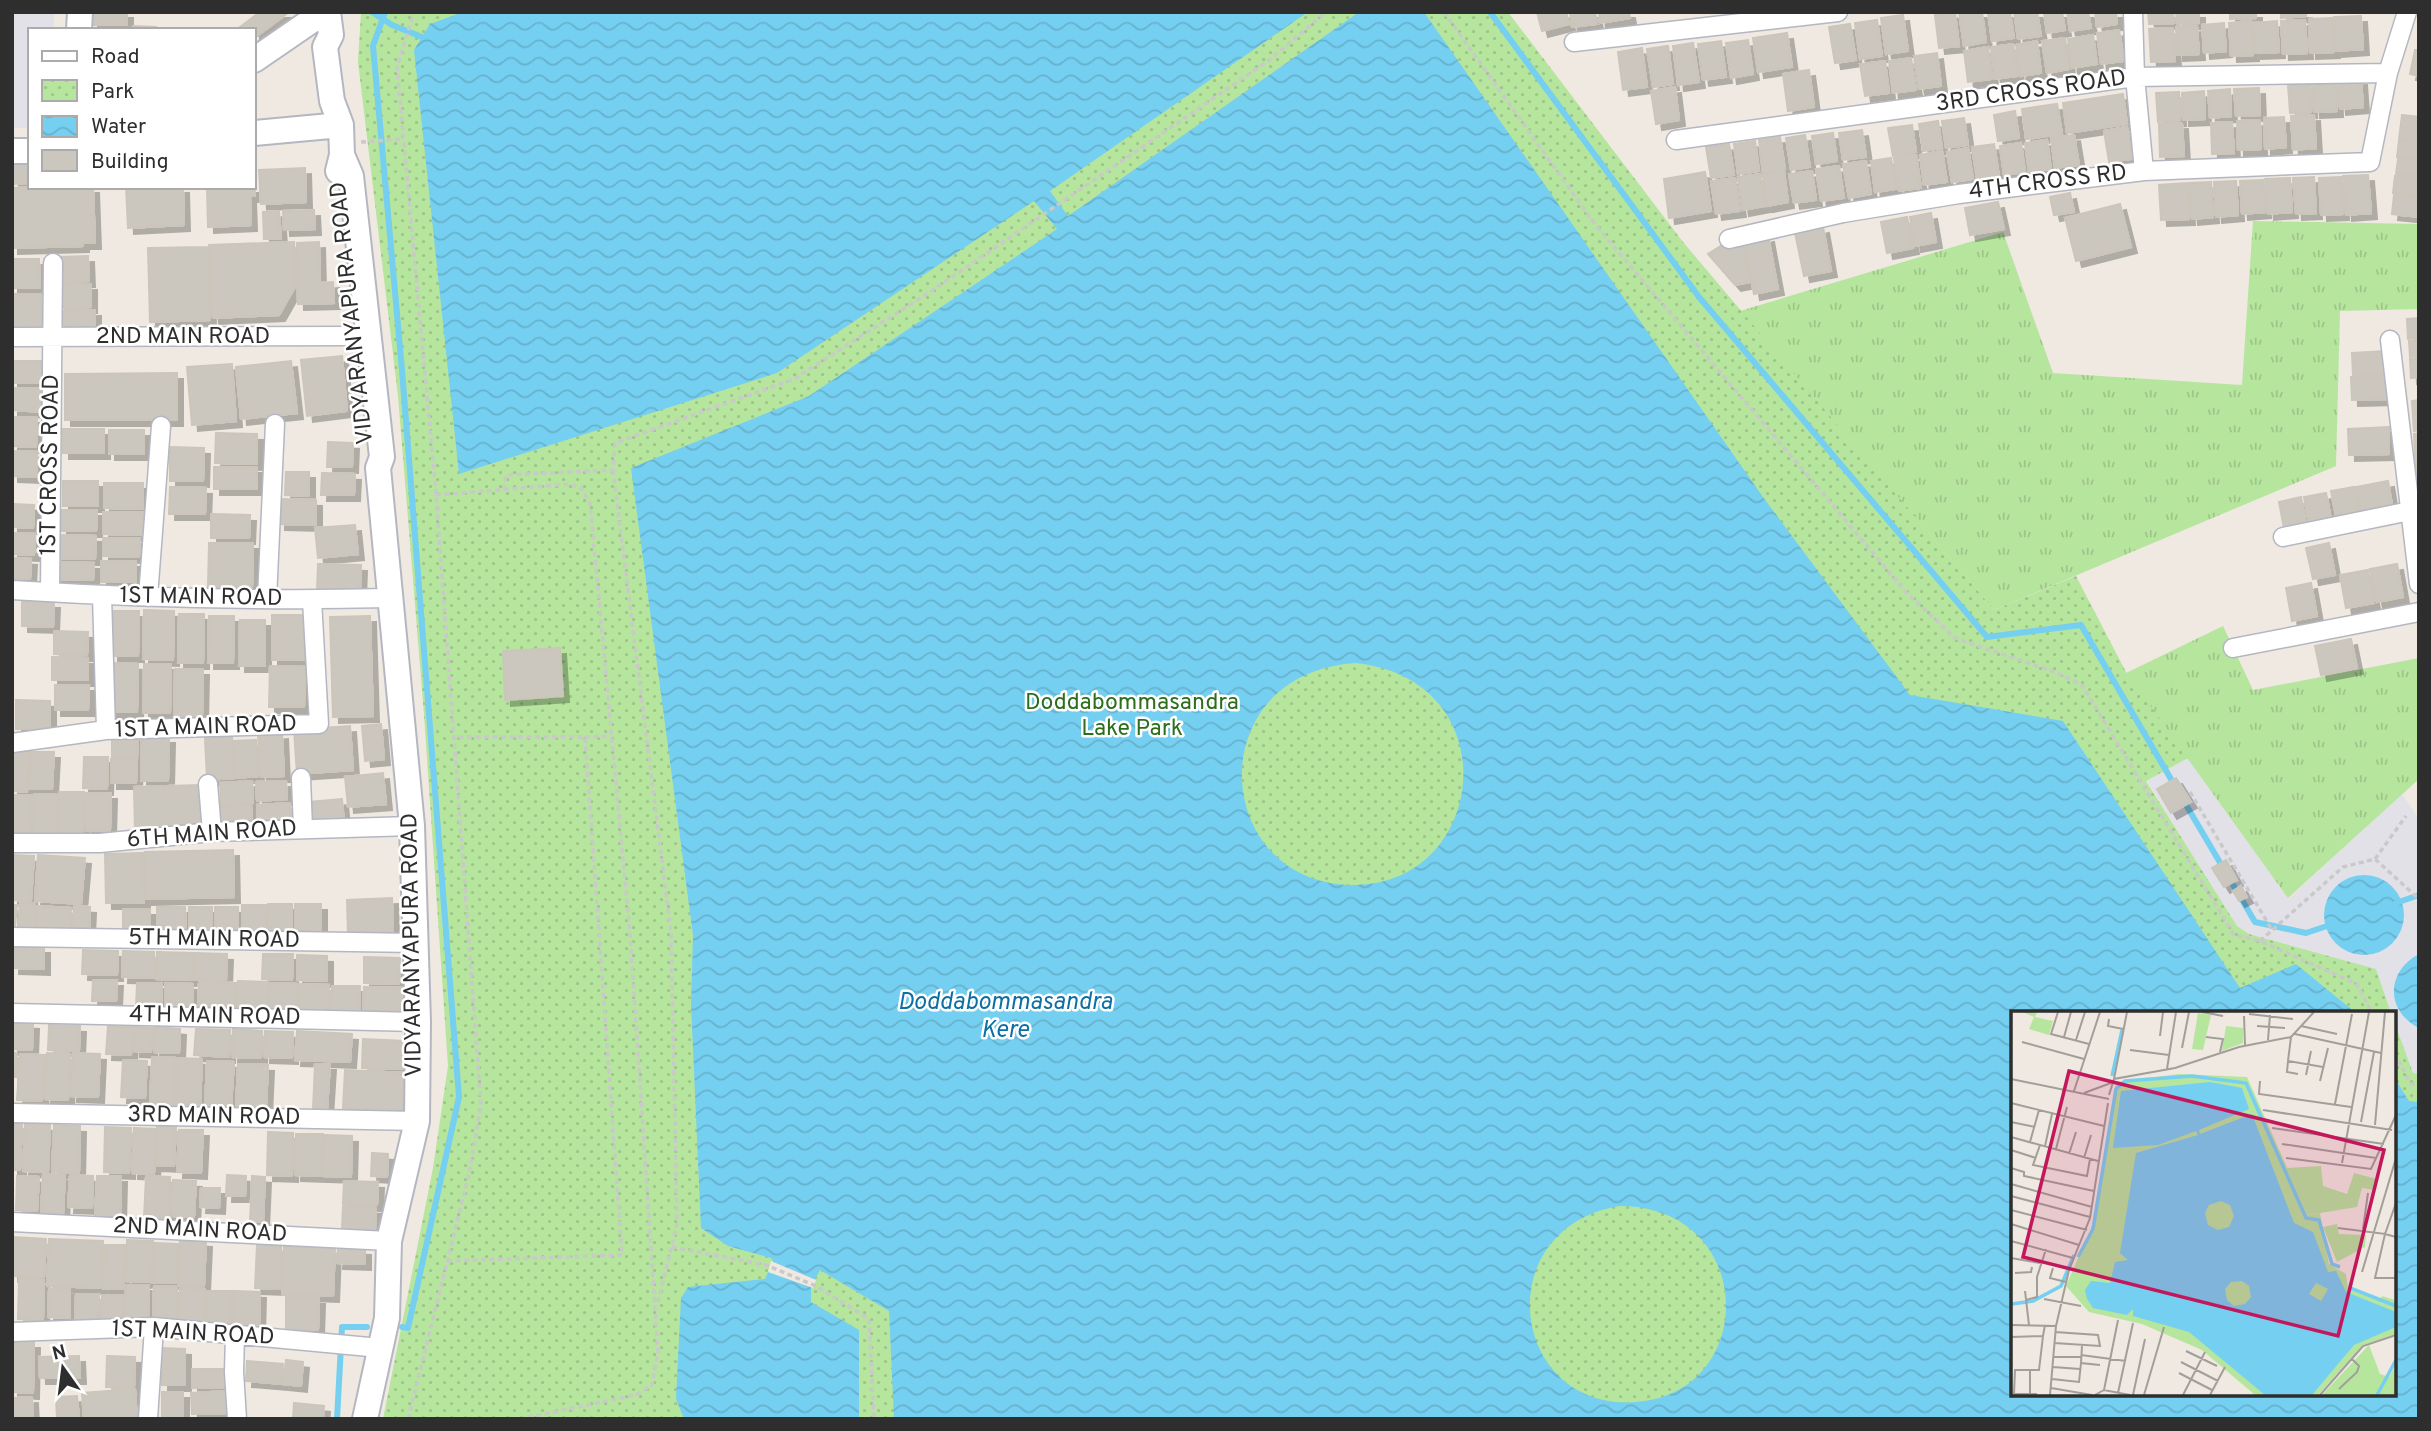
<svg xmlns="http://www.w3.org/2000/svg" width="2431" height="1431" font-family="Overpass,sans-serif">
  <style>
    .industrial { fill: #e3e1e8 }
    .grass { fill: url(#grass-tufts) }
    .park { fill: url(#park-dots) }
    .water { fill: url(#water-waves); fill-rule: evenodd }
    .pier { fill: #efe9e1 }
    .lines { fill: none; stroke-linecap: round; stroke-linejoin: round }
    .stream { stroke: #75cff0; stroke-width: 6 }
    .building { fill: #cbc7bf; stroke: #cbc5ba; stroke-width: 2; filter: url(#shadow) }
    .street-casing { stroke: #b4b7c1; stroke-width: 21 }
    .secondary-casing { stroke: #b4b7c1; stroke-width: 28 }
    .path { stroke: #c9c9c9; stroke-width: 3.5; stroke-dasharray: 5 3.5; stroke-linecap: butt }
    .street { stroke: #fff; stroke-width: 18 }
    .secondary { stroke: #fff; stroke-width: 24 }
    .labels { text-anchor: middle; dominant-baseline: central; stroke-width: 5; stroke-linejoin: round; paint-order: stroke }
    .street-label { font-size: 23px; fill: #2e2e2e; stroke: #fff }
    .park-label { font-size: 23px; fill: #2c6e1b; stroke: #fff }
    .water-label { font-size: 24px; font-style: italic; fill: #0d6fa3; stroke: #fff }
    .inset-river { fill: none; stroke: #75cff0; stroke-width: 3.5 }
    .inset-road { fill: none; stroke: #a29e99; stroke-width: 2 }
    .view { fill: #c2185b; fill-opacity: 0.15; stroke: #c2185b; stroke-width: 3.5 }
    .inset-edge { fill: none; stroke: #2e2e2e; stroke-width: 3.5 }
  </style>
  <defs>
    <pattern id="grass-tufts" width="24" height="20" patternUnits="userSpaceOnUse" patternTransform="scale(1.75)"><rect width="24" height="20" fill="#b6e59e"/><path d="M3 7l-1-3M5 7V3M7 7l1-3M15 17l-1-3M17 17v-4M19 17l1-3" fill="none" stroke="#9dc588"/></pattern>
    <pattern id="park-dots" width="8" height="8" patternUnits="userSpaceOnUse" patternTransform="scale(1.75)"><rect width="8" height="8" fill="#b6e59e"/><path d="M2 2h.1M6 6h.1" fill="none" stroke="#9dc588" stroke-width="1.8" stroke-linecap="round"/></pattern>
    <pattern id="water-waves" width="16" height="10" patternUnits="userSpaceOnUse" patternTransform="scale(1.75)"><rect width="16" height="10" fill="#75cff0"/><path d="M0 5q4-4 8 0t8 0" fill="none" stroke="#66b2ce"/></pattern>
    <filter id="shadow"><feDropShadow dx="6" dy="6" stdDeviation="0" flood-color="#0004"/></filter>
  </defs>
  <rect width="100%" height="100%" fill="#efe9e1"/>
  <!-- industrial -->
  <path class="industrial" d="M 12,12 L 54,12 L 54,30 L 30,30 L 30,128 L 12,128 Z
    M 2188,758 L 2289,898 L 2402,794 L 2419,819 L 2419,1074 L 2413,1074 L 2394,1021 L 2394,1013 L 2391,1013 L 2376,969 L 2249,934 L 2237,926 L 2146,780 Z"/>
  <!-- grass -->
  <path class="grass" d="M 2253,221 L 2419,224 L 2419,309 L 2340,311 L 2336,466 L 1994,610 L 1740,311 L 2003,232 L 2053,373 L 2242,385 Z
    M 2223,626 L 2253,690 L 2419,658 L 2419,779 L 2288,898 L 2126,673 Z"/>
  <!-- park -->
  <path class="park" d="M 361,12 L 1508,12 L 1683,242 L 1994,610 L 2076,576 L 2126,672 L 2188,758 L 2146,781 L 2237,926 L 2249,934 L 2376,969 L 2391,1013 L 2013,1013 L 2013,1394 L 2394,1394 L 2394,1021 L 2413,1073 L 2419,1074 L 2419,1419 L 383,1419 L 433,1168 L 448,1066 L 424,715 L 398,396 L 358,62 Z"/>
  <!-- water -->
  <path class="water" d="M 463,12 L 1308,12 L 1050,191 L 1068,216 L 1359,12 L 1424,12 L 1763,497 L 1910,695 L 2063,721 L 2240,988 L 2296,964 L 2356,1013 L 2013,1013 L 2013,1394 L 2394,1394 L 2394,1077 L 2409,1101 L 2419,1102 L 2419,1419 L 894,1419 L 889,1311 L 820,1270 L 811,1287 L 811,1302 L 859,1330 L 859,1419 L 684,1419 L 676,1399 L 681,1298 L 688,1287 L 765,1279 L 773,1261 L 771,1258 L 728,1246 L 701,1228 L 691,1004 L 693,935 L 631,468 L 809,396 L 1057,229 L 1034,201 L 777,373 L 459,474 L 414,50 L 430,24 ZM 1355,663 C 1512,679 1488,889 1350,885 C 1211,881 1199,674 1355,663 ZM 1619,1206 C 1758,1206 1759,1393 1637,1402 C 1510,1412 1486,1229 1619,1206 Z
    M2324 915a40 40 0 1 1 80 0a40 40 0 1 1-80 0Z
    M 2419,954 L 2419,1028 C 2385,1011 2386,971 2419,954 Z"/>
  <!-- pier -->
  <path class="pier" d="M 771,1261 L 816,1280 L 813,1288 L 768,1272 Z"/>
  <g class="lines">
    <!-- stream -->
    <path class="stream" d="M 372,12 L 392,25 L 422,37
      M 385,12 L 373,46 L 402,370 L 459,1097 L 408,1328 L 402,1327
      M 1490,12 L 1699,297 L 1987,637 L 2081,625 L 2175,786
      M 2182,798 L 2255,922 L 2306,933 L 2333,924
      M 2396,903 L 2419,895
      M 337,1419 L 342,1327 L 367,1327"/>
  </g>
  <!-- building -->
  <path class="building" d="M 92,12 L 127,12 L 127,25 L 92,25 Z
    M 260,12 L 289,12 L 254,38 L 254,30 L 236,30 Z
    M 1537,12 L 1566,12 L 1569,24 L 1542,31 Z
    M 1570,12 L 1595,12 L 1597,24 L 1572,27 Z
    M 1599,12 L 1629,12 L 1630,18 L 1600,23 Z
    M 1955,12 L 1959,46 L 1939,48 L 1935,15 Z
    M 1959,12 L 1982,12 L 1986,42 L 1964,46 Z
    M 1988,12 L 2010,12 L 2014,38 L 1992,41 Z
    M 2014,12 L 2037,12 L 2041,36 L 2018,39 Z
    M 2044,12 L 2062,12 L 2065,30 L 2047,33 Z
    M 2067,12 L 2088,12 L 2091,28 L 2070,31 Z
    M 2095,12 L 2116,12 L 2117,24 L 2097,27 Z
    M 2148,12 L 2173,12 L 2174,23 L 2149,24 Z
    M 2176,12 L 2199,12 L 2199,23 L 2177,24 Z
    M 2230,12 L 2256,12 L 2256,18 L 2230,19 Z
    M 2281,12 L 2306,12 L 2306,16 L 2281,18 Z
    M 1903,15 L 1908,51 L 1886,54 L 1881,18 Z
    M 2361,16 L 2363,49 L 2336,51 L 2334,17 Z
    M 2332,18 L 2334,52 L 2310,53 L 2309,19 Z
    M 1877,20 L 1882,56 L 1860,59 L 1855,23 Z
    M 2305,20 L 2307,53 L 2283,54 L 2281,21 Z
    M 2251,21 L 2253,55 L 2231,56 L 2229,23 Z
    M 2277,21 L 2279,52 L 2255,53 L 2253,23 Z
    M 2224,23 L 2226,51 L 2204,53 L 2202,25 Z
    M 1850,24 L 1856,60 L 1835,63 L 1829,27 Z
    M 133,26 L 156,27 L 156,30 L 133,30 Z
    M 2197,26 L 2199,54 L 2177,55 L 2176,27 Z
    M 2173,28 L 2175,61 L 2151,62 L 2149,29 Z
    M 2119,30 L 2124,61 L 2101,64 L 2097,33 Z
    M 1787,33 L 1792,67 L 1758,72 L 1753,38 Z
    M 2093,35 L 2097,64 L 2072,68 L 2068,39 Z
    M 2065,38 L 2069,69 L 2047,73 L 2042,41 Z
    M 1748,40 L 1753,74 L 1731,78 L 1726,43 Z
    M 1721,41 L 1726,77 L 1703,80 L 1698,44 Z
    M 2037,41 L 2041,73 L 2021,76 L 2016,45 Z
    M 1693,43 L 1699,82 L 1678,85 L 1673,46 Z
    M 2013,44 L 2018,76 L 1995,79 L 1991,47 Z
    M 1668,46 L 1673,84 L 1653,87 L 1647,49 Z
    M 1988,47 L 1992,79 L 1968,82 L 1964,51 Z
    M 1642,48 L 1647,87 L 1623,90 L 1618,52 Z
    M 2415,50 L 2419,50 L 2419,76 L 2410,74 Z
    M 1937,53 L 1941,86 L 1919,89 L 1914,56 Z
    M 1911,58 L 1916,90 L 1893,93 L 1889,61 Z
    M 1885,61 L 1889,93 L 1865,96 L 1860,64 Z
    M 1809,70 L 1814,107 L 1788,111 L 1783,74 Z
    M 2361,79 L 2363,107 L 2340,109 L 2338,80 Z
    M 2336,81 L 2337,111 L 2314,112 L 2312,83 Z
    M 2310,84 L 2311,112 L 2290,113 L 2288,85 Z
    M 1675,87 L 1679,120 L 1656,124 L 1651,91 Z
    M 2259,88 L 2260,115 L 2236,116 L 2234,89 Z
    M 2230,89 L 2231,116 L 2210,118 L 2208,91 Z
    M 2204,91 L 2205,119 L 2183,120 L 2182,93 Z
    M 2179,92 L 2180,120 L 2158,122 L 2156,93 Z
    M 2123,94 L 2127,124 L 2067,133 L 2063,103 Z
    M 2057,104 L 2062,134 L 2026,139 L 2022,109 Z
    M 2015,111 L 2019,138 L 1998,141 L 1994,115 Z
    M 2314,115 L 2316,148 L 2293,150 L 2291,116 Z
    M 2402,115 L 2419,117 L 2419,141 L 2399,139 Z
    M 2284,117 L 2286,147 L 2265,149 L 2264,118 Z
    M 1964,118 L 1968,145 L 1946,148 L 1942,121 Z
    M 2260,120 L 2261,149 L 2238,150 L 2237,121 Z
    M 1938,121 L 1942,148 L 1923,151 L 1919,124 Z
    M 2232,122 L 2234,153 L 2212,154 L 2211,123 Z
    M 2182,123 L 2184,156 L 2160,157 L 2159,124 Z
    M 1912,125 L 1916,152 L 1893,156 L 1888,128 Z
    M 2127,127 L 2132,159 L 2109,162 L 2104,131 Z
    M 1862,130 L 1866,157 L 1843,160 L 1839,133 Z
    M 1833,133 L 1837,161 L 1816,164 L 1812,136 Z
    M 1805,135 L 1810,167 L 1791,170 L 1786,138 Z
    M 2074,135 L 2079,165 L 2055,168 L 2051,138 Z
    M 1780,137 L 1785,169 L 1763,173 L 1759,140 Z
    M 2047,140 L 2051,169 L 2029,172 L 2025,143 Z
    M 2399,140 L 2419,142 L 2419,160 L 2397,157 Z
    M 1755,141 L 1759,171 L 1738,174 L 1734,144 Z
    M 2021,143 L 2025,172 L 2004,175 L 2000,146 Z
    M 1729,144 L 1734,175 L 1711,178 L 1706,147 Z
    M 1994,144 L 1999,176 L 1977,179 L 1972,147 Z
    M 1968,148 L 1973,179 L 1952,182 L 1947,152 Z
    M 1942,151 L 1947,182 L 1924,185 L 1920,155 Z
    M 1916,155 L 1921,188 L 1899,191 L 1894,158 Z
    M 1891,158 L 1896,189 L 1875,192 L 1871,161 Z
    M 2398,159 L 2419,161 L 2419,176 L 2396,174 Z
    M 1866,161 L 1871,194 L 1849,198 L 1843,164 Z
    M 12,163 L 30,163 L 30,183 L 13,184 Z
    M 254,166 L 255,196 L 250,196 L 251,225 L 208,227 L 207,187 L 254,187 Z
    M 1839,166 L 1844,198 L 1821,201 L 1816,169 Z
    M 305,168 L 306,202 L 261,204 L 259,170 Z
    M 1784,171 L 1788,202 L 1767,206 L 1763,174 Z
    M 1812,171 L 1816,200 L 1794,203 L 1789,174 Z
    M 1705,172 L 1711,211 L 1669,218 L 1664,179 Z
    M 1760,174 L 1765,206 L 1743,210 L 1738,177 Z
    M 2368,175 L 2371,213 L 2346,215 L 2343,176 Z
    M 2395,176 L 2419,178 L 2419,196 L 2393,193 Z
    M 2314,177 L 2316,213 L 2296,214 L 2293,178 Z
    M 2341,177 L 2343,214 L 2321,215 L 2319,178 Z
    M 1735,178 L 1740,211 L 1716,214 L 1711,181 Z
    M 2290,178 L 2292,212 L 2268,214 L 2265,179 Z
    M 2263,180 L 2265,212 L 2242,214 L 2240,181 Z
    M 2236,181 L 2238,215 L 2216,217 L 2214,182 Z
    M 2211,182 L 2213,217 L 2192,219 L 2189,183 Z
    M 2187,183 L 2189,219 L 2161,220 L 2159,185 Z
    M 32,187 L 93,187 L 95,243 L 83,243 L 83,246 L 12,248 L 12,188 Z
    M 126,187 L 183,187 L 184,225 L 128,228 Z
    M 2070,193 L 2074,212 L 2054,215 L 2050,197 Z
    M 2394,195 L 2419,198 L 2419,217 L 2392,214 Z
    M 1998,202 L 2004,229 L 1970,235 L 1965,208 Z
    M 2120,204 L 2131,247 L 2076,261 L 2065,218 Z
    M 314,210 L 315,229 L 284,230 L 283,211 Z
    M 279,211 L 281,239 L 264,239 L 263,212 Z
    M 1931,213 L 1936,242 L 1915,246 L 1910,217 Z
    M 1907,217 L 1913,248 L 1887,253 L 1881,222 Z
    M 1823,227 L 1831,271 L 1804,276 L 1795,233 Z
    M 1768,236 L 1778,289 L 1754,294 L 1744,241 Z
    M 1742,241 L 1750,282 L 1735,285 L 1708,254 L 1724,244 Z
    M 294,242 L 296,285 L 279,315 L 213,318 L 209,245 Z
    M 319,242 L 320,283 L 333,282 L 334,303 L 298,304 L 297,243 Z
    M 208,247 L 210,320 L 150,322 L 148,248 Z
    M 88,256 L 89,281 L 58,282 L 57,257 Z
    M 12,259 L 39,259 L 40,288 L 12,288 Z
    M 91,284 L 91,307 L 59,308 L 58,285 Z
    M 12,294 L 41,294 L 42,333 L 12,333 Z
    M 95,310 L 95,332 L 60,333 L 59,311 Z
    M 2419,318 L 2419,338 L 2408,339 L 2407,319 Z
    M 2409,341 L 2419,341 L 2419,356 L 2410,357 Z
    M 2387,351 L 2388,373 L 2353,375 L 2352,353 Z
    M 342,356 L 347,411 L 307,416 L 301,360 Z
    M 2410,359 L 2419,359 L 2419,377 L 2411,378 Z
    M 12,361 L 43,361 L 43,383 L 12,383 Z
    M 291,361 L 297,413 L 241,419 L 236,367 Z
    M 232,364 L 236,421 L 192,425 L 187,367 Z
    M 177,373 L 177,420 L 65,420 L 65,374 Z
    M 2388,376 L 2389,399 L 2352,400 L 2351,377 Z
    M 12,388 L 44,389 L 43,412 L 12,410 Z
    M 2419,400 L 2419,430 L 2414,431 L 2412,401 Z
    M 12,417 L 37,417 L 36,447 L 12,446 Z
    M 2389,427 L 2389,454 L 2349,455 L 2348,429 Z
    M 63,429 L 104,429 L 104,453 L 63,453 Z
    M 109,430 L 144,430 L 144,454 L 109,454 Z
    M 216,433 L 257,434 L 257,464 L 215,463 Z
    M 2419,433 L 2419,474 L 2416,475 L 2414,434 Z
    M 328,442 L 353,443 L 352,467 L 327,467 Z
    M 170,447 L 204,448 L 203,481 L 170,481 Z
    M 12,451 L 37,452 L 36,477 L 12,476 Z
    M 214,467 L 257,467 L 257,489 L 214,489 Z
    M 286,472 L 309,472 L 309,496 L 285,495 Z
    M 322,473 L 355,474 L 354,495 L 321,495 Z
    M 63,481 L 98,481 L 98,506 L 63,506 Z
    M 2388,481 L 2392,505 L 2361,511 L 2356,487 Z
    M 104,483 L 143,483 L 143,509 L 104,508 Z
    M 170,487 L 206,488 L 205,514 L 169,514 Z
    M 2354,487 L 2358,511 L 2336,516 L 2331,491 Z
    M 2326,493 L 2331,519 L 2309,523 L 2304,497 Z
    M 2301,497 L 2306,524 L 2284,528 L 2279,502 Z
    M 279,499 L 316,500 L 316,525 L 279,524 Z
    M 12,504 L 34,505 L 33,528 L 12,527 Z
    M 61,510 L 97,510 L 96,531 L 61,531 Z
    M 103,512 L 143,512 L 143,535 L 103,534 Z
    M 211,514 L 250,515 L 249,538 L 211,538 Z
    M 355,525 L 358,554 L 318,558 L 315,528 Z
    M 12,533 L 35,534 L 34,555 L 12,554 Z
    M 57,535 L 96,536 L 95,559 L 56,559 Z
    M 103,538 L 140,538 L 139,557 L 103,556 Z
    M 209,543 L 253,543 L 252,588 L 208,587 Z
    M 2329,543 L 2335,575 L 2313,579 L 2306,548 Z
    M 12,558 L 31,559 L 30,579 L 12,579 Z
    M 101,561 L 136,561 L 136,582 L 101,582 Z
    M 54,562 L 94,563 L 93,580 L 53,580 Z
    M 318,564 L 361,565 L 360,591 L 317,591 Z
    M 2397,564 L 2403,597 L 2377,602 L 2370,569 Z
    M 2368,570 L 2374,603 L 2346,608 L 2340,575 Z
    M 2311,583 L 2317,616 L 2292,621 L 2286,588 Z
    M 22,602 L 54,602 L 53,627 L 22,626 Z
    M 144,610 L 174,611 L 173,660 L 143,659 Z
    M 113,611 L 139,611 L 138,656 L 112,656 Z
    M 179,614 L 204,614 L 203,663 L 178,663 Z
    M 272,615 L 305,615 L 304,660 L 272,660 Z
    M 209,616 L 234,616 L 233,663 L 208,663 Z
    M 370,616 L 373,716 L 333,717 L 330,617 Z
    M 240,620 L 265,620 L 265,666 L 239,666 Z
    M 54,631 L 88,632 L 87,655 L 54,654 Z
    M 2351,639 L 2357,668 L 2321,675 L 2315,646 Z
    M 560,648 L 563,696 L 505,700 L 503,651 Z
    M 52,657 L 88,658 L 88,680 L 52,680 Z
    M 112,663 L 138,664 L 137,712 L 111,712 Z
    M 144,664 L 171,664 L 170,713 L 143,713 Z
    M 270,666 L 305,667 L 304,707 L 269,707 Z
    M 175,669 L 203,669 L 202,717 L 174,716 Z
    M 55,685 L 89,685 L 88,710 L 55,710 Z
    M 16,700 L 50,701 L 50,729 L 16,729 Z
    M 381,724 L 384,759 L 365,761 L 362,726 Z
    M 350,726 L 353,770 L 297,774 L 294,730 Z
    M 282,733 L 284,776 L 261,777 L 258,735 Z
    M 112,735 L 138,735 L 137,758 L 112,758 Z
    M 232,736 L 234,778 L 207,780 L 205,738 Z
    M 142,737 L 169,737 L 168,781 L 141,781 Z
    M 256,740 L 258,776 L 236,778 L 234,741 Z
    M 12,752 L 29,752 L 27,792 L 12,791 Z
    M 31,752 L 54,752 L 52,789 L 29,789 Z
    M 84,757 L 108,757 L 107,789 L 83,788 Z
    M 111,759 L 137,760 L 136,783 L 111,783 Z
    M 383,773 L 386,804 L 348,807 L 345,777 Z
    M 2176,778 L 2191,802 L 2171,813 L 2157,789 Z
    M 252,781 L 253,803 L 221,805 L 220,783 Z
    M 286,781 L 287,799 L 257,801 L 256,782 Z
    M 200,785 L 201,830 L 135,832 L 134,787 Z
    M 59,792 L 84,792 L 83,834 L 59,834 Z
    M 86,793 L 111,793 L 110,831 L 86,831 Z
    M 34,794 L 59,795 L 57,835 L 33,834 Z
    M 12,795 L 32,795 L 30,834 L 12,833 Z
    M 342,799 L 344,823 L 312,826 L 309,802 Z
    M 290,803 L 291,820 L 258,822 L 257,805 Z
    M 251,805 L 252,822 L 220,824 L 219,807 Z
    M 233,850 L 234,897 L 146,899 L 145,852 Z
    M 143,853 L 144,903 L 106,903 L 105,854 Z
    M 12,855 L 34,856 L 31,901 L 12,900 Z
    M 38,855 L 85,858 L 81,904 L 35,901 Z
    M 2226,860 L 2237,880 L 2224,887 L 2212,868 Z
    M 2241,886 L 2247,897 L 2239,901 L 2233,891 Z
    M 392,898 L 393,933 L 348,935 L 347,900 Z
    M 20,903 L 35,904 L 34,929 L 18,929 Z
    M 268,904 L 292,904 L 292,933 L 268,933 Z
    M 295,904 L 321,904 L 321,932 L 295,932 Z
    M 12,905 L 17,905 L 15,927 L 12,927 Z
    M 242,905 L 266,905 L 266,935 L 242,935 Z
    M 37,906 L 71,908 L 70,929 L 36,927 Z
    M 74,906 L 90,907 L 89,929 L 73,928 Z
    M 157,907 L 185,907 L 186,932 L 157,932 Z
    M 189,907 L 212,907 L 212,933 L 189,933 Z
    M 215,907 L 238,907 L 238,932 L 215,931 Z
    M 123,909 L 150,909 L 150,931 L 123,931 Z
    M 14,947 L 44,947 L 44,969 L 13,968 Z
    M 83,950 L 118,951 L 117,975 L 82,974 Z
    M 123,951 L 154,952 L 154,978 L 122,977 Z
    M 157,952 L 192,953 L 192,980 L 156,979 Z
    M 194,953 L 227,954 L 226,980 L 194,979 Z
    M 263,954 L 293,954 L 292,980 L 262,979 Z
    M 297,955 L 327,956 L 327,981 L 297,980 Z
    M 364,957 L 400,958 L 399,984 L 364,983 Z
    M 93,980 L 117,980 L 116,1001 L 92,1001 Z
    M 238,981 L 268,982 L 267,1010 L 237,1009 Z
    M 199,982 L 236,983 L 235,1008 L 198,1007 Z
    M 137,983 L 162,983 L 161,1009 L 136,1008 Z
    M 165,983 L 193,984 L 193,1006 L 165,1006 Z
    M 270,983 L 297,984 L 297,1011 L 269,1011 Z
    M 299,984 L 329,985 L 328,1013 L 299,1012 Z
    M 332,986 L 360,986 L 359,1014 L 331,1013 Z
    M 364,987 L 406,988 L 405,1017 L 363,1016 Z
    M 12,1022 L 33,1023 L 32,1050 L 12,1049 Z
    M 49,1025 L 80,1026 L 79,1051 L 48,1050 Z
    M 108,1026 L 133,1027 L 131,1055 L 106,1054 Z
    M 135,1027 L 153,1028 L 151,1052 L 134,1051 Z
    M 155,1027 L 180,1029 L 179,1053 L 154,1052 Z
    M 196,1029 L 230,1030 L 229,1057 L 194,1055 Z
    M 233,1029 L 262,1031 L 261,1058 L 232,1057 Z
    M 265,1031 L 293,1032 L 292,1058 L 264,1057 Z
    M 297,1031 L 352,1034 L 350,1062 L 295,1060 Z
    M 363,1039 L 405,1041 L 404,1069 L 362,1068 Z
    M 12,1052 L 17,1053 L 16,1077 L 12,1077 Z
    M 47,1053 L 70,1054 L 68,1100 L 45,1099 Z
    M 73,1053 L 100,1054 L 98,1097 L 71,1096 Z
    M 20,1054 L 45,1055 L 42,1101 L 17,1100 Z
    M 152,1057 L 176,1058 L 174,1105 L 150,1103 Z
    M 178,1058 L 202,1059 L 200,1106 L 176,1105 Z
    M 123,1060 L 147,1061 L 145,1098 L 121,1097 Z
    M 207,1061 L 234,1062 L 231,1107 L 205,1106 Z
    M 238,1064 L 268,1065 L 266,1109 L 236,1108 Z
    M 315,1064 L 330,1064 L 327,1110 L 313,1109 Z
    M 345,1070 L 405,1073 L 403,1111 L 343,1108 Z
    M 12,1123 L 22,1123 L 20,1170 L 12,1170 Z
    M 25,1124 L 50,1125 L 48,1172 L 23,1171 Z
    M 54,1125 L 80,1126 L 79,1173 L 52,1172 Z
    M 157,1126 L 176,1126 L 174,1166 L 156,1165 Z
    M 105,1127 L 131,1128 L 129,1173 L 104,1172 Z
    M 134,1128 L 156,1129 L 154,1174 L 132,1173 Z
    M 179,1130 L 203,1130 L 201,1173 L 177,1172 Z
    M 268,1132 L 293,1133 L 292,1176 L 267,1175 Z
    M 296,1134 L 323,1134 L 321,1176 L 295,1175 Z
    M 324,1135 L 352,1136 L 351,1177 L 323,1176 Z
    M 372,1153 L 388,1154 L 387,1177 L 371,1176 Z
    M 43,1174 L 65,1175 L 63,1214 L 41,1213 Z
    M 70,1175 L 93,1176 L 92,1208 L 68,1207 Z
    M 227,1175 L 246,1176 L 245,1196 L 226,1196 Z
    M 17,1176 L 39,1177 L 37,1211 L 16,1210 Z
    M 97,1176 L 121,1176 L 120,1217 L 95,1217 Z
    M 146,1176 L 170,1177 L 169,1219 L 144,1218 Z
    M 252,1176 L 265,1177 L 263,1222 L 250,1222 Z
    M 173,1180 L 196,1181 L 194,1217 L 172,1216 Z
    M 344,1181 L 378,1182 L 377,1205 L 343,1204 Z
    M 201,1188 L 220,1188 L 219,1208 L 200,1207 Z
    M 343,1206 L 376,1208 L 375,1230 L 342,1229 Z
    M 12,1237 L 46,1239 L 44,1277 L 12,1276 Z
    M 49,1239 L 103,1241 L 101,1288 L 47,1286 Z
    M 127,1240 L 153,1241 L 151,1282 L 126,1281 Z
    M 180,1240 L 206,1241 L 204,1286 L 178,1285 Z
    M 154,1243 L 178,1244 L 176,1283 L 152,1283 Z
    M 105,1245 L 125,1245 L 123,1289 L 103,1289 Z
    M 257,1245 L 281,1246 L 280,1289 L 255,1288 Z
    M 284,1246 L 335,1248 L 333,1296 L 282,1294 Z
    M 338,1248 L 365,1249 L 365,1264 L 337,1263 Z
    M 19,1279 L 44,1280 L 43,1320 L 18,1319 Z
    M 126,1285 L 149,1285 L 148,1321 L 125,1320 Z
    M 154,1286 L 177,1287 L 177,1322 L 153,1321 Z
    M 180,1288 L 205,1289 L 204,1323 L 179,1322 Z
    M 49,1289 L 70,1289 L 70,1318 L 48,1317 Z
    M 207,1291 L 232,1291 L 231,1325 L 206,1324 Z
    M 234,1291 L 260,1292 L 259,1327 L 233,1326 Z
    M 76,1294 L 99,1294 L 98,1321 L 75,1321 Z
    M 102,1295 L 124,1296 L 123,1320 L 101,1319 Z
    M 286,1297 L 319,1298 L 318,1330 L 286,1330 Z
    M 12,1342 L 34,1342 L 33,1393 L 12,1392 Z
    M 162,1348 L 185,1349 L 185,1385 L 162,1385 Z
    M 79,1356 L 80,1378 L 40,1378 L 39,1357 Z
    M 107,1356 L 135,1357 L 134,1388 L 106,1387 Z
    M 286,1360 L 303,1362 L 301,1386 L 283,1384 Z
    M 247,1361 L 283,1364 L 281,1384 L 246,1381 Z
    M 192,1369 L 226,1369 L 226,1388 L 192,1388 Z
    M 135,1389 L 137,1419 L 84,1419 L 82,1393 Z
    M 228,1391 L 229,1413 L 192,1414 L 191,1393 Z
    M 162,1392 L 183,1392 L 183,1419 L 162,1419 Z
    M 77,1396 L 79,1419 L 57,1419 L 56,1397 Z
    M 32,1397 L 33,1419 L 12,1419 L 12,1398 Z
    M 294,1403 L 324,1406 L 323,1419 L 293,1419 Z"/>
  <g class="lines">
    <!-- street casing -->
    <g class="street-casing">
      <path id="street" d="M 2133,12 L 2135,77 L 2144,171
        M 1574,42 L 1838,12
        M 1676,140 L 2135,77 L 2388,73
        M 1729,239 L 1843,213 L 1959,194 L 2144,171 L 2370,162 L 2388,73 L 2407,12
        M 12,337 L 355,336
        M 2390,340 L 2419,584
        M 2283,537 L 2410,511
        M 12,590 C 138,598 264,601 390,598
        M 50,592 L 53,263
        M 102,596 L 106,730
        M 148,597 L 161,426
        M 267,599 L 275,424
        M 2233,648 L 2419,612
        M 12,743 L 106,730 L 319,724 L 312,600
        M 301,778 L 303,829
        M 208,784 L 212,832
        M 12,843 L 100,843 L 212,832 L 412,826
        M 12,937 L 417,943
        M 12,1013 L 418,1022
        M 12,1113 L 417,1121
        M 12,1222 L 389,1241
        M 12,1332 L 154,1327 L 380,1348
        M 235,1335 L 234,1372 L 237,1419
        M 148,1419 L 154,1327"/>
    </g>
    <!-- secondary casing -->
    <g class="secondary-casing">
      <path id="secondary" d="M 328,12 L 331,35 L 325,47 L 332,101 L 341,125 L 342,155 L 338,171
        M 79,30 L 80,12
        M 254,60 L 324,12
        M 254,133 L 341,125
        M 12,151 L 30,151
        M 342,155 L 351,176 L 382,457 L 378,468 L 412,826 L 418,1022 L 417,1121 L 389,1241 L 387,1318 L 365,1419"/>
    </g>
    <!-- path -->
    <path class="path" d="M 1444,12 L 1594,223 L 1906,592 L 1955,638 L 2055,672 L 2082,685 L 2234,935 L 2260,941 L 2357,984 L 2372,1013
      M 361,142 L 404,139
      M 613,470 L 671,933 L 677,1224 L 657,1306
      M 504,490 L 506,475 L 613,470 L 615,443 L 794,379 L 933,290 L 1268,61 L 1326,12
      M 436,495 L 569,484 L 581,488 L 590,503 L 630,934 L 658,1353 L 652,1385 L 636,1395 L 520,1419
      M 585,737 L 611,736
      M 2190,792 L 2272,930
      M 2375,859 L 2406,816
      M 2260,941 L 2343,867 L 2375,859 L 2419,899
      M 2394,1053 L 2411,1084 L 2419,1085
      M 672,1247 L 766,1265 L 816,1286 L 869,1319 L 874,1419
      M 447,1261 L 622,1255 L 585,737 L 454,737
      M 408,1419 L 469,1174 L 481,1105 L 436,495 L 397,67 L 414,12"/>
    <!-- street -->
    <use href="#street" class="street"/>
    <!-- secondary -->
    <use href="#secondary" class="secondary"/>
  </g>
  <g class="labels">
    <!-- street labels -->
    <g class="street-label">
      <text transform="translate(2031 92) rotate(-8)">3RD CROSS ROAD</text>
      <text transform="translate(2048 183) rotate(-7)">4TH CROSS RD</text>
      <text transform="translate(353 313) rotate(-96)">VIDYARANYAPURA ROAD</text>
      <text x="183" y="337">2ND MAIN ROAD</text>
      <text transform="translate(51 465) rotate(-89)">1ST CROSS ROAD</text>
      <text transform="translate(201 598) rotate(1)">1ST MAIN ROAD</text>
      <text transform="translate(206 728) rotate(-2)">1ST A MAIN ROAD</text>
      <text transform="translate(212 835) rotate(-4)">6TH MAIN ROAD</text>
      <text transform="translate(214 940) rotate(1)">5TH MAIN ROAD</text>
      <text transform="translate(413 945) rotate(-91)">VIDYARANYAPURA ROAD</text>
      <text transform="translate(215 1017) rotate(1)">4TH MAIN ROAD</text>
      <text transform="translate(214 1117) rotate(1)">3RD MAIN ROAD</text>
      <text transform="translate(200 1231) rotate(3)">2ND MAIN ROAD</text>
      <text transform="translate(193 1334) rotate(3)">1ST MAIN ROAD</text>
    </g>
    <!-- park labels -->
    <g class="park-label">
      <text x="1132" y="703">Doddabommasandra<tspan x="1132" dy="26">Lake Park</tspan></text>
    </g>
    <!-- water labels -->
    <g class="water-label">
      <text x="1005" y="1003">Doddabommasandra<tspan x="1005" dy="28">Kere</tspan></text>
    </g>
  </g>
  <!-- overview -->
  <g transform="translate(2011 1011)">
    <rect width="385" height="385" fill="#efe9e1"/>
    <path d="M 187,2 L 200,4 L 192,39 L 181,38 ZM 215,15 L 232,17 L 232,32 L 211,40 ZM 310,155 L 312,175 L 336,183 L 343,162 L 366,168 L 363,179 L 351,177 L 346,196 L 297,204 L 274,157 ZM 326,213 L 328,223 L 355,224 L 354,236 L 326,251 L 312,216 ZM 358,334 L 369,363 L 378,366 L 385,354 L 385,384 L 311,384 Z" fill="#b6e59e"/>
    <path d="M 12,1 L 26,1 L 24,6 L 42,10 L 38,24 L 18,18 L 23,6 ZM 168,63 L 236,66 L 297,204 L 309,202 L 318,253 L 335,263 L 337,278 L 369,290 L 371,285 L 384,289 L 385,323 L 352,334 L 307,384 L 244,384 L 191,339 L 131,313 L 78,301 L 55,275 L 82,213 L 105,71 Z" fill="#b6e59e"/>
    <path d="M 199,71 L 231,77 L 238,98 L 188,119 L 189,123 L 241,103 L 283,212 L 302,221 L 317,261 L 325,260 L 335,281 L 385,301 L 385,316 L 343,334 L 301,384 L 254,384 L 178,321 L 122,305 L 122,298 L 116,304 L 82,297 L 76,288 L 74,279 L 80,270 L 99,272 L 104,251 L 117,249 L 109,242 L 125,142 L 187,124 L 185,120 L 147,134 L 102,137 L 110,80 ZM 210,190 L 219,194 L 223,205 L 218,216 L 207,219 L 197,214 L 194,202 L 198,194 ZM 231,270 L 238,275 L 240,286 L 234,293 L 223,295 L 216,289 L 214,278 L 220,271 ZM 305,272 L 317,278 L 310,290 L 298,283 Z" fill="#75cff0" fill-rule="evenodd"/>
    <path class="inset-river" d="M 101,65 L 111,19M 67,246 L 82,218 L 105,78 L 114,70 L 181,65 L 235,72 L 295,207 L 308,209 L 321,253 L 329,256M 340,273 L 339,277 L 385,295M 1,293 L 22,290 L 50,275 L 63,244M 366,384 L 385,349"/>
    <path class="inset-road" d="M 47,1 L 40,23 L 78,33M 191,1 L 212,5M 238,3 L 282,8M 233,5 L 234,34M 98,8 L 97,15 L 112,18M 246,15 L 274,17M 290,15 L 326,23M 284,23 L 370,42M 149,25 L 152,1M 53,26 L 60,1M 195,26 L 212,28 L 209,41M 280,26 L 277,50 L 312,56M 65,29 L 74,1M 257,29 L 259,4M 11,31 L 73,48M 171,37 L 178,1M 119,39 L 158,44M 277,50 L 276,61 L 287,63M 156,58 L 165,1M 295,64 L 300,40M 0,68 L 98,88M 103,68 L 116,1M 249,70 L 248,83 L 340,96M 309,70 L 317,37M 63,80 L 89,1M 73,82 L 100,72M 98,84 L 103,68 L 164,57 L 228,36 L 280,26 L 303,1M 0,92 L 93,115M 324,93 L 341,3M 252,99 L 381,119M 0,111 L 24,116M 350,111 L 363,41M 364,114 L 374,1M 261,117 L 373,133M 0,126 L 87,150M 19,131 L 28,99M 271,133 L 365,147M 29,134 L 22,154 L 76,165 L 79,148M 34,135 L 41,103M 45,138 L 56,96M 0,139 L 25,147M 58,143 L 65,121M 73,147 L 80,124M 275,147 L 360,158 L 385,104M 331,152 L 358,1M 0,157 L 13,161 L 13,165 L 83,180M 0,173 L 81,196M 0,185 L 79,206M 0,199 L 76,219M 0,213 L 68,234M 327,217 L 374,223 L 385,192M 352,218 L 357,182M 385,226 L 374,223 L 364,267 L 385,267M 0,230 L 62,247M 0,247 L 29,252M 42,257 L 39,267 L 55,271M 351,261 L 385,147M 4,262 L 20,261 L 21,256M 14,280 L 18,314M 33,288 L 70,295M 15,289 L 26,286 L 26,266 L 35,238M 0,314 L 45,315M 0,326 L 32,325 L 34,314M 43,332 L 89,335 L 87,324 L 44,321M 71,335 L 70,352 L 89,354M 175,340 L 206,355M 70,344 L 115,350M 42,346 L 70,346M 170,351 L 207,370M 42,356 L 69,358M 19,359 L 19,383M 168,362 L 201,379M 41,368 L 68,371 L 70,352M 40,377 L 81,384M 328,378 L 346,361 L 348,355 L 341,348M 93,379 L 107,309M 107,382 L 122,312M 26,383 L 3,383 L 4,359 L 28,359 L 32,325M 39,384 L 45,315 L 58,259 L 79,207 L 97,92M 84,384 L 93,379 L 119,384M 122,384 L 134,328M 133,384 L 153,316M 172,384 L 194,341M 199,384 L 214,356M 309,384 L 352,335 L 385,324"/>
    <path class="view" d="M 58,60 L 373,139 L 327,325 L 12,246 Z"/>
    <rect width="385" height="385" class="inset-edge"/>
  </g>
  <!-- border -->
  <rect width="2431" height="1431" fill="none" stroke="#2e2e2e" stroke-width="28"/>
  <!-- legend -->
  <rect x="28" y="28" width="228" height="161" fill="#ffffff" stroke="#ababab" stroke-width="2"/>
  <rect x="42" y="51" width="35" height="10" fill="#ffffff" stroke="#ababab" stroke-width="2"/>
  <text x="91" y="63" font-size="21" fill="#2e2e2e">Road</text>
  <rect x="42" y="80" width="35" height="21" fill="url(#park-dots)" stroke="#ababab" stroke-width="2"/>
  <text x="91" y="98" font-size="21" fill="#2e2e2e">Park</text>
  <rect x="42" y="116" width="35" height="21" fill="url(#water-waves)" stroke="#ababab" stroke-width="2"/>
  <text x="91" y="133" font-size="21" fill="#2e2e2e">Water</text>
  <rect x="42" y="150" width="35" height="21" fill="#cbc7bf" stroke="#ababab" stroke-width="2"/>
  <text x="91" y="168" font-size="21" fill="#2e2e2e">Building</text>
  <!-- north arrow -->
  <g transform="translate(63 1368) rotate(346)" stroke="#ffffff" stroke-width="5" paint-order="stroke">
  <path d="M0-5L12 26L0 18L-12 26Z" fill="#2e2e2e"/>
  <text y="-10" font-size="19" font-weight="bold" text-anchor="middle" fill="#2e2e2e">N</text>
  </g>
</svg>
